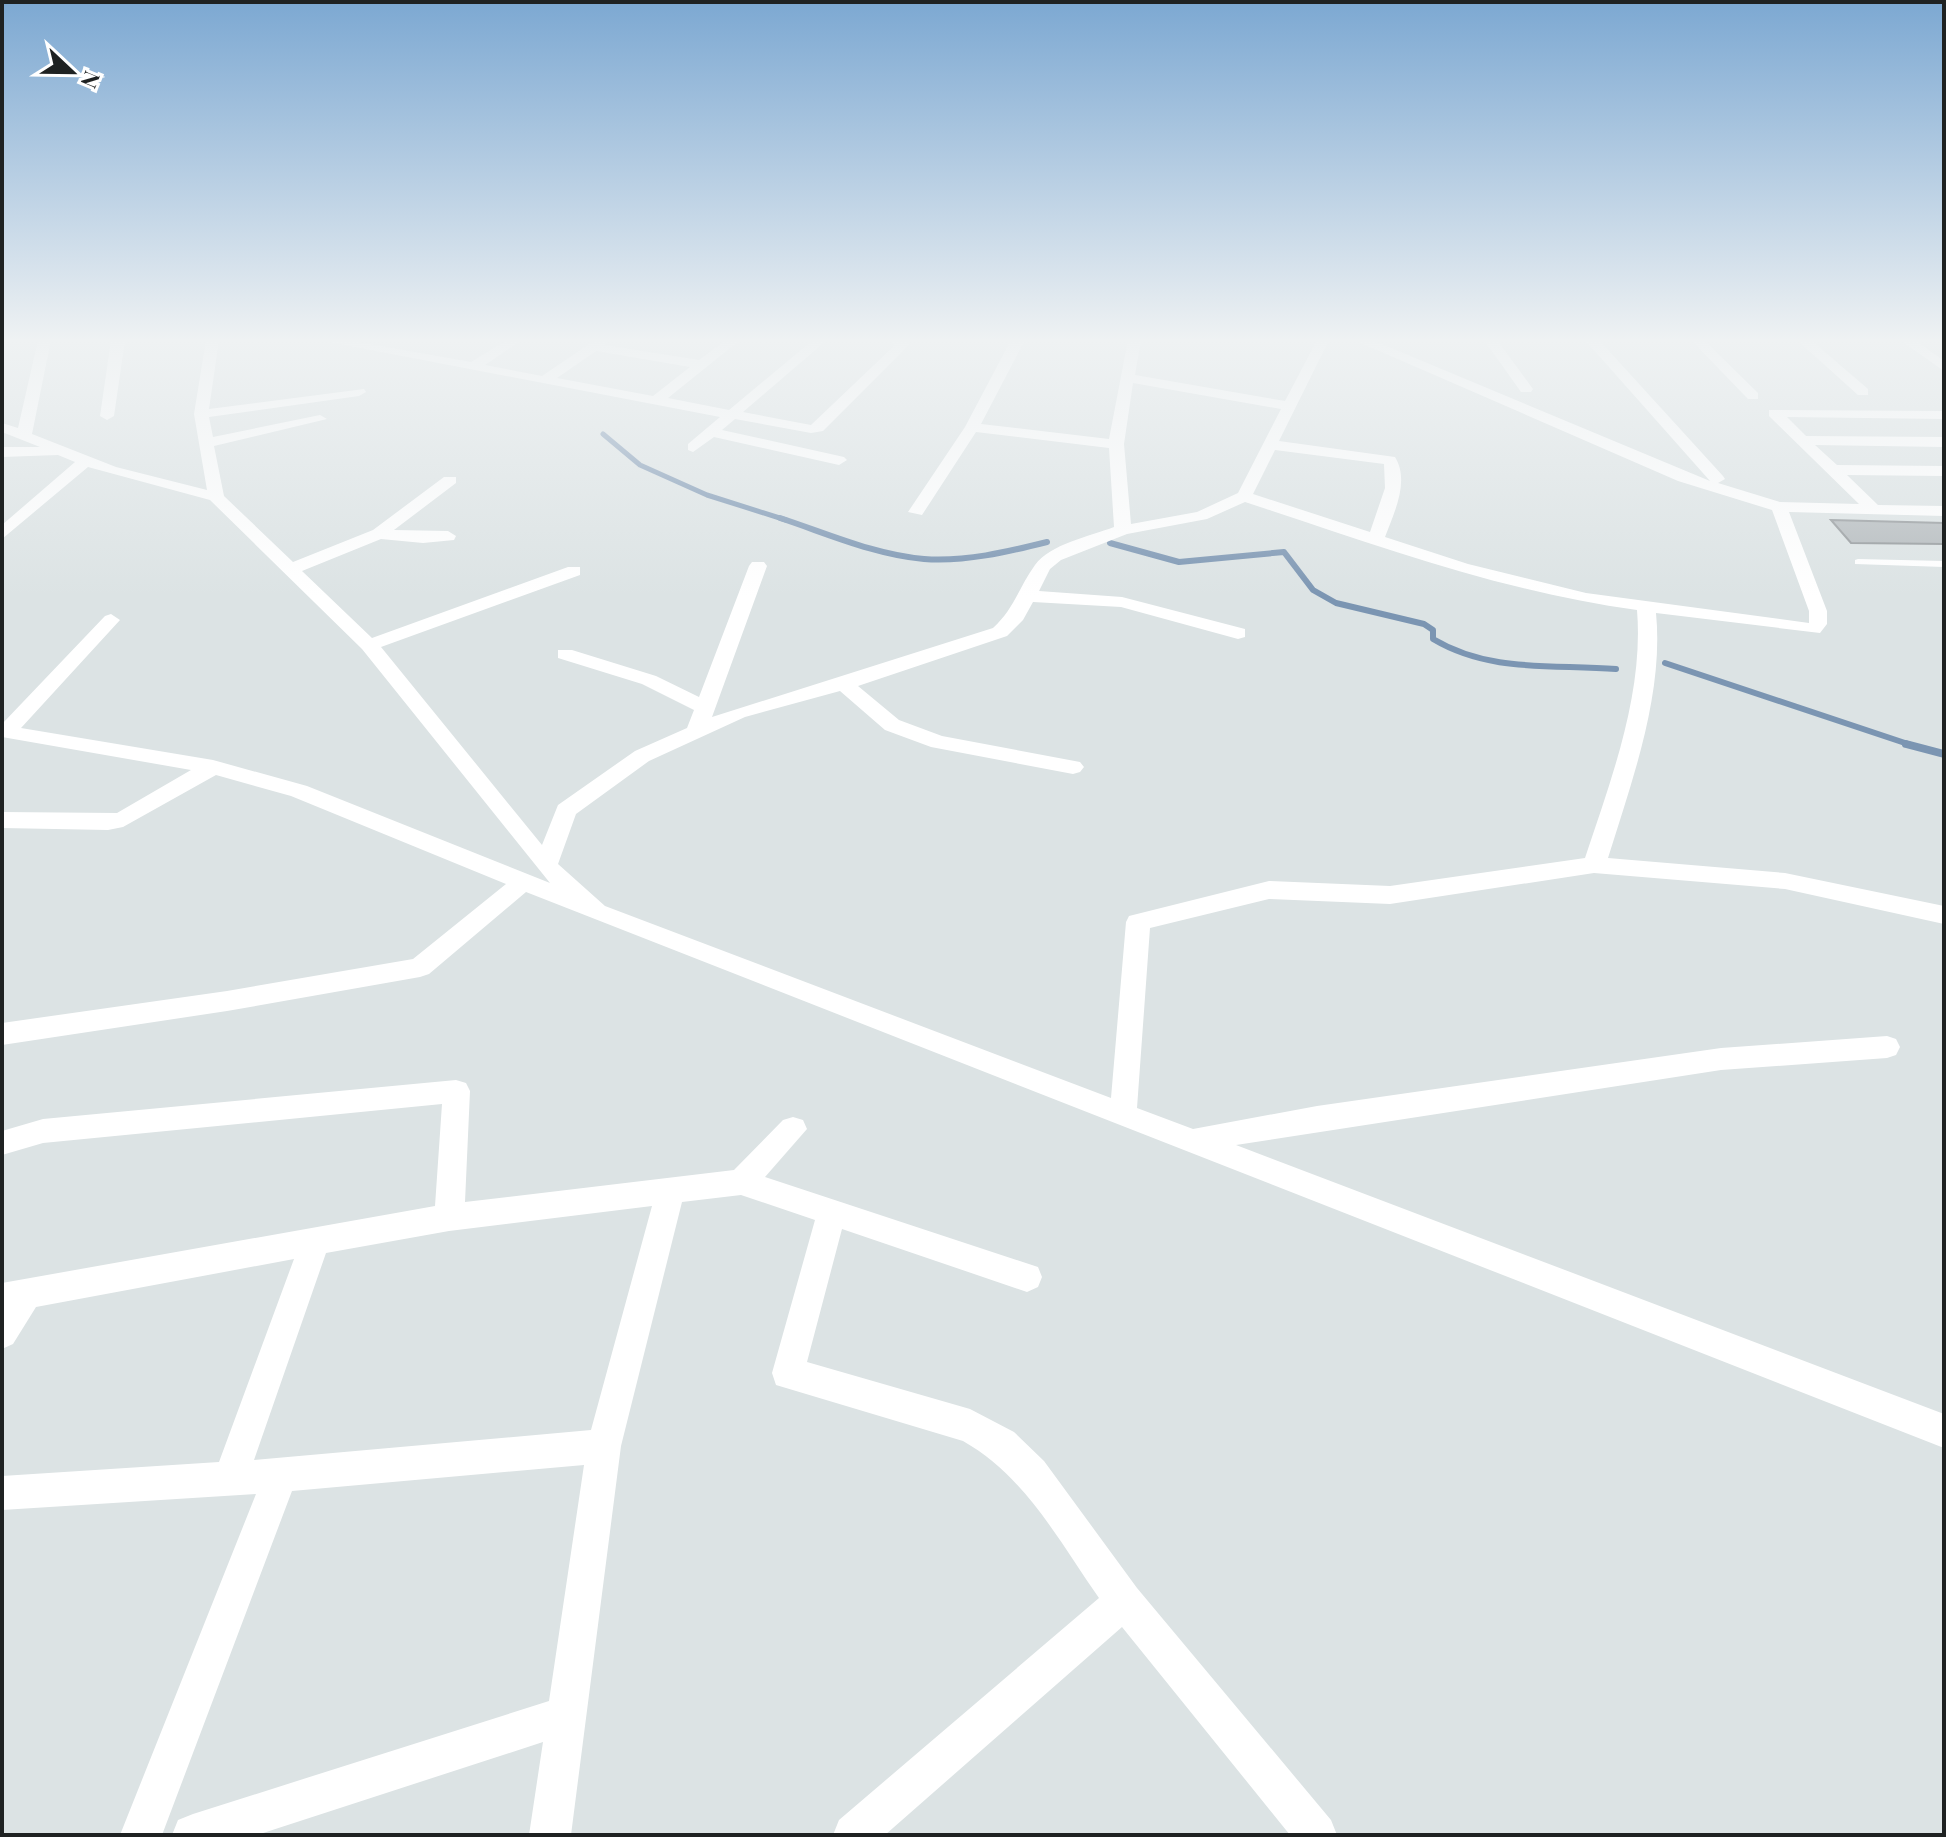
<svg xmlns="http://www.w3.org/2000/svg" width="1946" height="1837" font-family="'Playfair Display',serif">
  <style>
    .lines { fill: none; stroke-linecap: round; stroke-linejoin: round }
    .stream-far2 { stroke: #7b95b2; stroke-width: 5 }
    .stream-far1 { stroke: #7b95b2; stroke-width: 6 }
    .stream { stroke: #7b95b2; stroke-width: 8 }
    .building { fill: #b4babd; stroke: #93989b; stroke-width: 2 }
    .service { fill: #fff; fill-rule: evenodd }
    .minor { fill: #fff; fill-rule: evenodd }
  </style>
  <rect width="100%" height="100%" fill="#dce3e4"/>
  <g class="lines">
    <!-- stream-far2 -->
    <path class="stream-far2" d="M 603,434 L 640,465 L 707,495 L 786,520"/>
    <!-- stream-far1 -->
    <path class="stream-far1" d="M 780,518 C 826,533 875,555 924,559 C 965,562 1007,552 1047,542
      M 1110,543 L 1179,562 L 1284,552 L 1313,590 L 1336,603 L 1424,624 L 1433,630 L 1433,639 C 1490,673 1552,664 1616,669
      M 1665,663 L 1914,746"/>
    <!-- stream -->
    <path class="stream" d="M 1906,744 L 1944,754"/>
  </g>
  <!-- building -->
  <path class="building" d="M 1831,520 L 1944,523 L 1944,544 L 1851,543 Z"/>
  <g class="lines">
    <!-- service -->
    <path class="service" d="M 1858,559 L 1944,561 L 1944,567 L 1855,564 L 1855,560 Z"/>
    <!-- minor -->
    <path class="minor" d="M 38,340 L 51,340 L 32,434 L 116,467 L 207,490 L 194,414 L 206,340 L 219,340 L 209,409 L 364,389 L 366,392 L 359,396 L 209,417 L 213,437 L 320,415 L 327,419 L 214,446 L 224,496 L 293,562 L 373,530 L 444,477 L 456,477 L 456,483 L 394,530 L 448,531 L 456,536 L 454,540 L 423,543 L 381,539 L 302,571 L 372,638 L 568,567 L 580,567 L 580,575 L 381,647 L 542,845 L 558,805 L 635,751 L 687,728 L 694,710 L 642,684 L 558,658 L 558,650 L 572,650 L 656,676 L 699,697 L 749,566 L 752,562 L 764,562 L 767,566 L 712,717 L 993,628 C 1014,609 1019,587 1035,565 C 1050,544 1091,536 1114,527 L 1109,448 L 976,432 L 922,515 L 908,512 L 965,427 L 1011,340 L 1025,340 L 981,424 L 1109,439 L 1128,340 L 1141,340 L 1135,375 L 1285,401 L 1317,340 L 1329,340 L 1279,441 L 1395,457 C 1410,481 1394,513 1385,537 L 1468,564 L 1586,593 L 1809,623 L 1809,611 L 1772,510 L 1678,481 L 1354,340 L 1372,340 L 1710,481 L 1585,340 L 1599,340 L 1723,476 L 1725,479 L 1718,483 L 1780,502 L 1859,504 L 1769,416 L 1769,410 L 1944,411 L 1944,419 L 1787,417 L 1806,436 L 1944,437 L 1944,447 L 1815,445 L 1837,465 L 1944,466 L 1944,476 L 1847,475 L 1878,505 L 1944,506 L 1944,516 L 1789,512 L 1827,611 L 1827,624 L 1820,633 L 1656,613 C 1664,694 1632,781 1608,858 L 1785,873 L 1944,906 L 1944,924 L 1785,889 L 1594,873 L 1390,904 L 1269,899 L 1150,928 L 1137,1108 L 1193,1129 L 1317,1106 L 1721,1048 L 1887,1036 L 1896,1039 L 1900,1047 L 1896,1055 L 1887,1058 L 1721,1070 L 1236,1145 L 1944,1414 L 1944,1448 L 526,892 L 429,974 L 420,977 L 227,1011 L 2,1045 L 2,1023 L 227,991 L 413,959 L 506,884 L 291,796 L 216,775 L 123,827 L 108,830 L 2,828 L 2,812 L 117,813 L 191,770 L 2,737 L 2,724 L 105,616 L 111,614 L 120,620 L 21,728 L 213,760 L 307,786 L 550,883 L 362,649 L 210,500 L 88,467 L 2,539 L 2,525 L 75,462 L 58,455 L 2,457 L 2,447 L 40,447 L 2,432 L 2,423 L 18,428 ZM 1133,383 L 1281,409 L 1238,493 L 1197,512 L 1131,524 L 1124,444 ZM 1275,450 L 1384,464 L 1385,488 L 1370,532 L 1253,494 ZM 1245,502 C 1374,544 1502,592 1637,610 C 1644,693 1611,780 1585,858 L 1390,886 L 1269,881 L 1129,916 L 1126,922 L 1111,1098 L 605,906 L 558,864 L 576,814 L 649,761 L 745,717 L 840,691 L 885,730 L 931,747 L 1073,774 L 1080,772 L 1084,767 L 1080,762 L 942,736 L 899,720 L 858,686 L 1007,636 L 1023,620 L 1033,602 L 1121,607 L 1238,639 L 1245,637 L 1245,629 L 1122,597 L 1039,591 L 1050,569 L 1061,560 L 1127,534 L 1207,519 Z
      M 111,340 L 125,340 L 114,416 L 107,420 L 100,416 Z
      M 319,340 L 347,340 L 471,362 L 507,340 L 522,340 L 485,365 L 542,376 L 595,340 L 610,340 L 605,345 L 699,360 L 726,340 L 740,340 L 668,398 L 729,410 L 813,340 L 827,340 L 743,412 L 811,425 L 895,345 L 889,340 L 905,340 L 910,344 L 823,431 L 811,433 L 735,419 L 722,430 L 844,457 L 847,460 L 839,465 L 714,437 L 693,452 L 688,450 L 688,444 L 720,417 ZM 596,351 L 690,367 L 653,396 L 557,378 Z
      M 1484,340 L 1497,340 L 1533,389 L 1531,392 L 1521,392 Z
      M 1691,340 L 1704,340 L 1758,393 L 1758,399 L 1748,399 Z
      M 1797,340 L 1811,340 L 1868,389 L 1868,395 L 1858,395 Z
      M 1900,340 L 1915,340 L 1944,361 L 1944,371 Z
      M 456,1080 L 466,1083 L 470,1091 L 465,1202 L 734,1170 L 783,1120 L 793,1117 L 803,1120 L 807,1129 L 765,1177 L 1038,1267 L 1042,1277 L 1038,1287 L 1027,1292 L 842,1229 L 807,1362 L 970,1409 L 1014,1432 L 1044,1461 L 1137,1588 L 1331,1820 L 1337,1835 L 1290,1835 L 1122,1627 L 885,1835 L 833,1835 L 839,1820 L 1099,1598 C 1059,1541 1025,1476 963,1441 L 776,1385 L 772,1373 L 815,1220 L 741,1195 L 682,1202 L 621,1446 L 571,1835 L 529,1835 L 543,1742 L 257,1835 L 172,1835 L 178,1820 L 193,1814 L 549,1701 L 584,1465 L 292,1491 L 162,1835 L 120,1835 L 256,1494 L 2,1510 L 2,1476 L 219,1462 L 294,1259 L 36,1307 L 13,1344 L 2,1349 L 2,1283 L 435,1206 L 442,1104 L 43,1143 L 2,1155 L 2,1131 L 43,1119 ZM 652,1206 L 591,1430 L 254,1460 L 326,1253 L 449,1231 Z"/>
  </g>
  <!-- sky -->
  <linearGradient id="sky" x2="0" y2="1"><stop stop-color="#7ca8d2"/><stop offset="0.57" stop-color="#eff2f3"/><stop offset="1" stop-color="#eff2f3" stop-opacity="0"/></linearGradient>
  <rect width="1946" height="597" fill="url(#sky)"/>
  <!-- border -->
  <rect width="1946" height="1837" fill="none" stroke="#1f2222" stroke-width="8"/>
  <!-- north arrow -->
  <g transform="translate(72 72) rotate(112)" stroke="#ffffff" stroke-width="6" paint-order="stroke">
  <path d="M0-6L14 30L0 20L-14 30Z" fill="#1f2222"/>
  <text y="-12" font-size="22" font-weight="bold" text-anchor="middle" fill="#1f2222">N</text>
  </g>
</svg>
